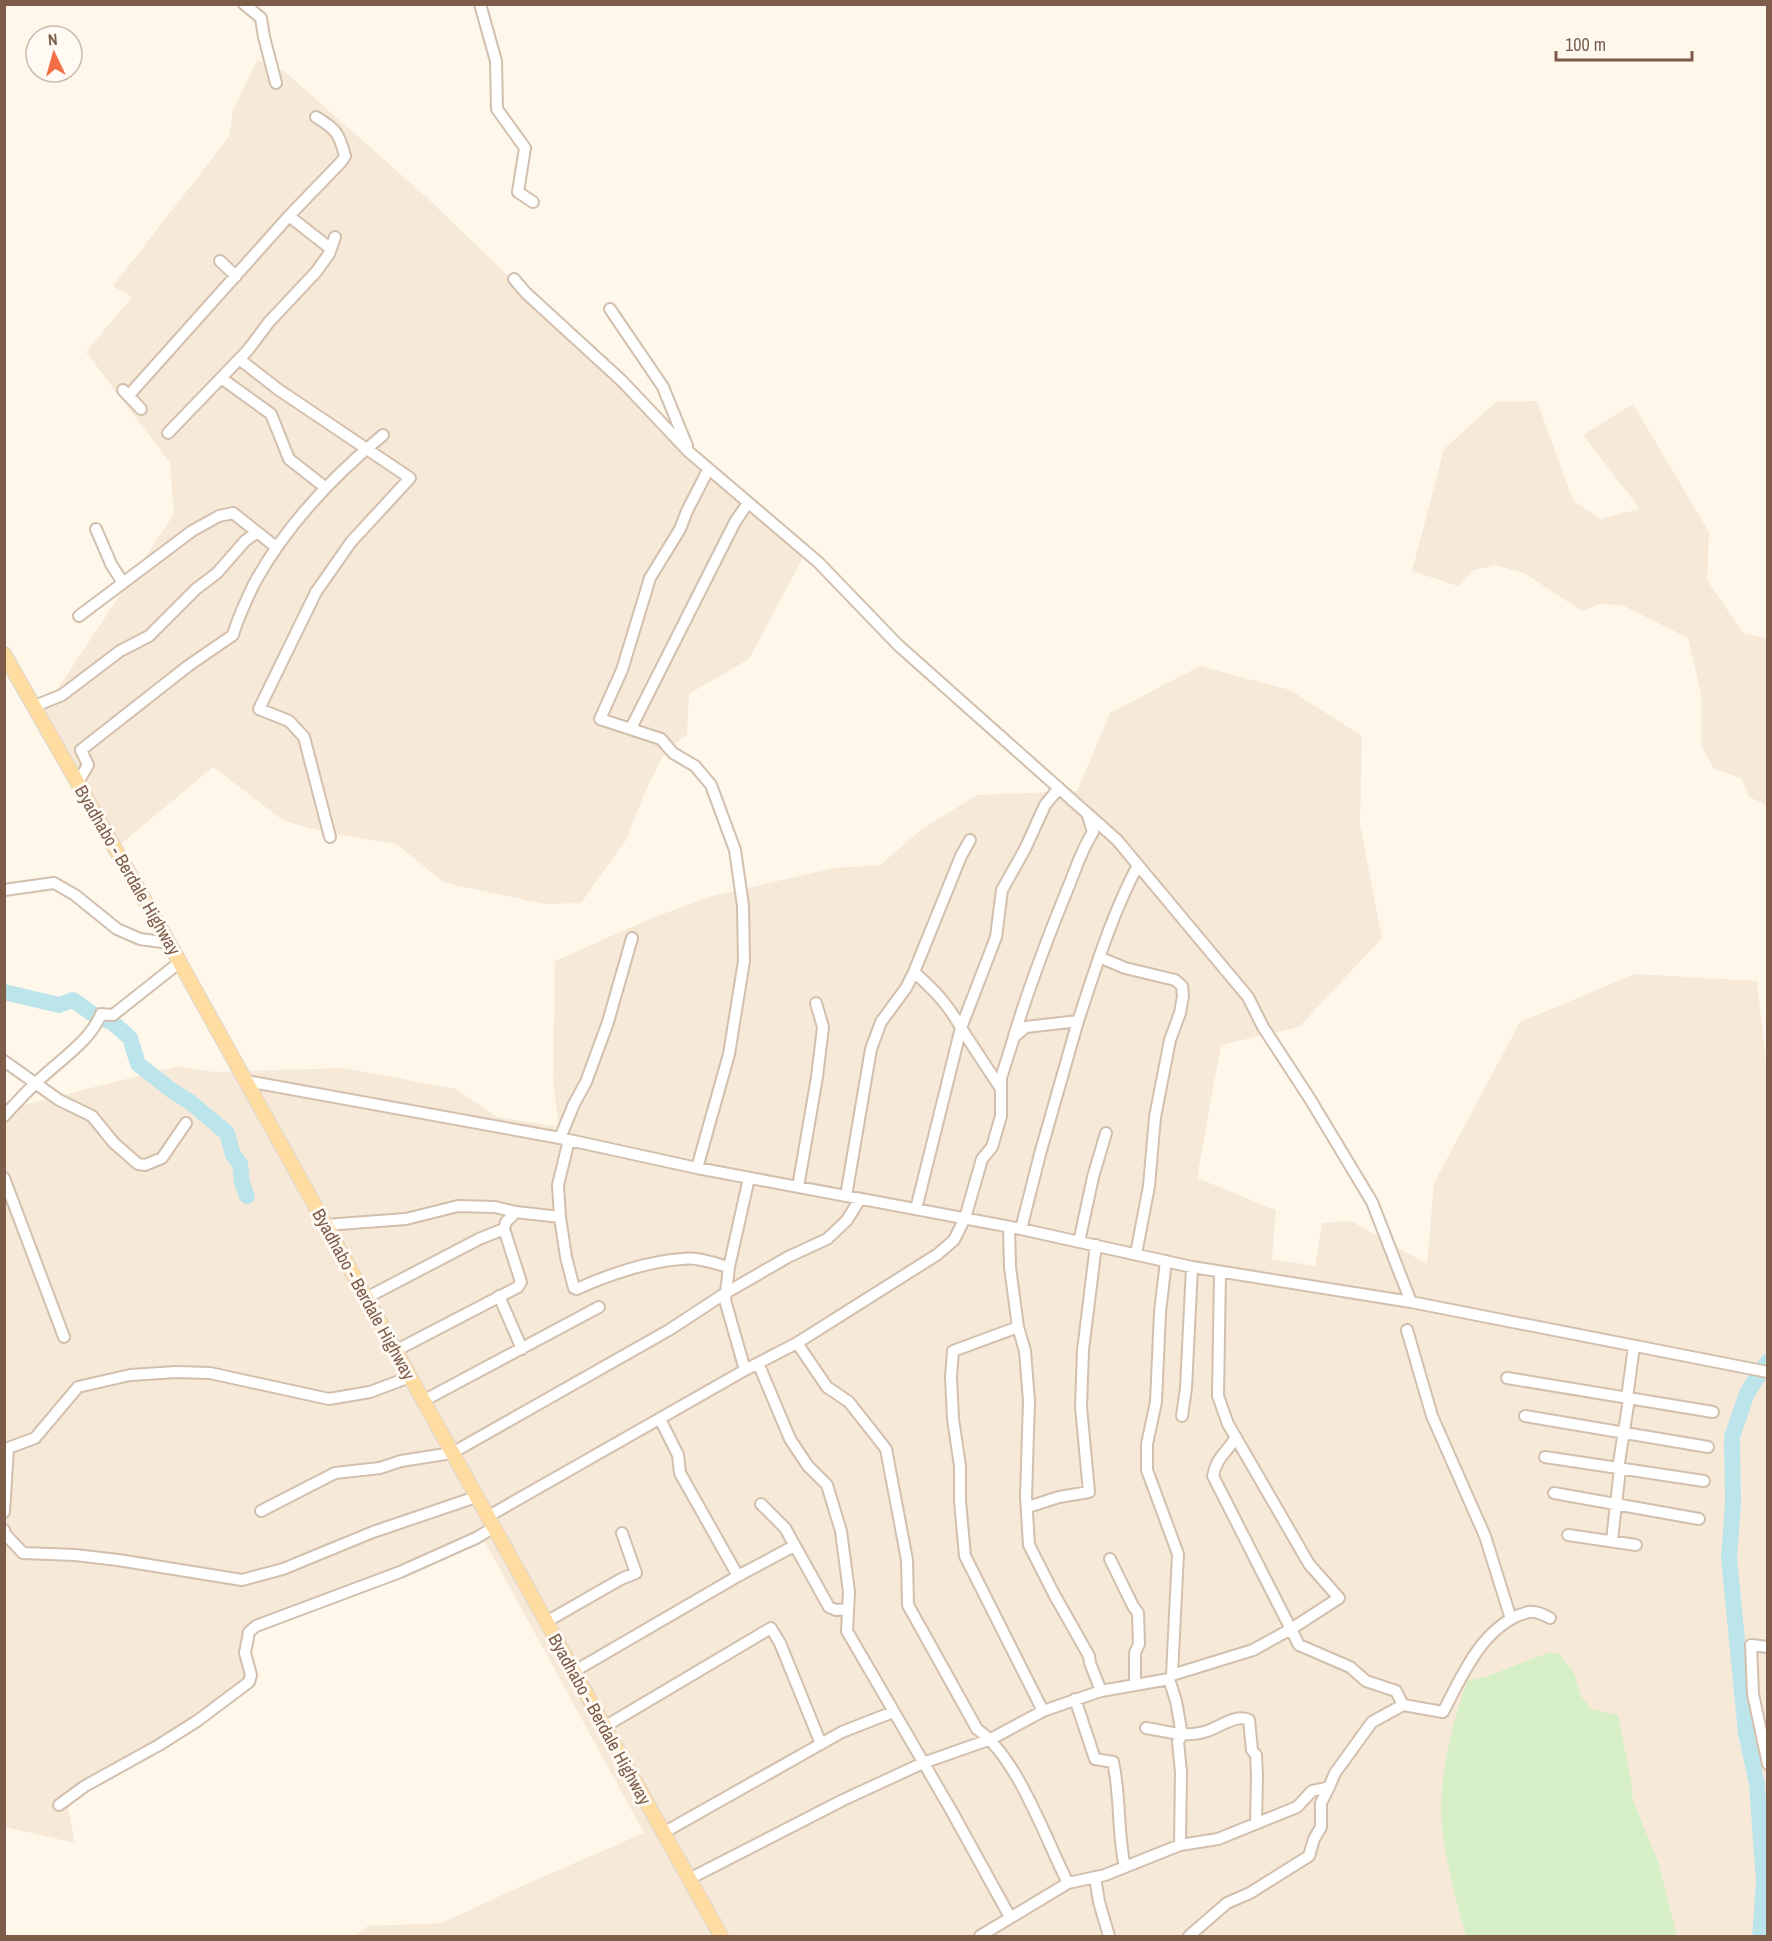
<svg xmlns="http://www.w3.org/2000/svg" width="1772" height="1941" font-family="'Archivo Narrow',sans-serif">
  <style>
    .residential { fill: #f7e9d8 }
    .green { fill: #d6efc6 }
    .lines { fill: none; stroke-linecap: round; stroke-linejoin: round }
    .river { stroke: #bce4eb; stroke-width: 16 }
    .minor-casing { stroke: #d3bfae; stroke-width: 14 }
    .major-casing { stroke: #ddd5d0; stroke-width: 16 }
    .minor { stroke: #fff; stroke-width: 10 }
    .major { stroke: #ffdda1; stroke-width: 14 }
    .labels { text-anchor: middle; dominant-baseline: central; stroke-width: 6; stroke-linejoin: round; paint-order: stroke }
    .street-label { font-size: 18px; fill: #7d5d49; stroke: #fffaf3 }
  </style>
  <rect width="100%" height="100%" fill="#fef7ea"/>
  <!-- residential -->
  <path class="residential" d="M 257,60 L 285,72 L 423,194 L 626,389 L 809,546 L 749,659 L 689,694 L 687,735 L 666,750 L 645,792 L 626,840 L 581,903 L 544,904 L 445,883 L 396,844 L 328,833 L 284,821 L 213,767 L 115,849 L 42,712 L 174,514 L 170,463 L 86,352 L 132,297 L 113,286 L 229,137 L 233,110 Z
    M 1537,401 L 1573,500 L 1600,519 L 1640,509 L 1583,435 L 1633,404 L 1709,532 L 1707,580 L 1743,633 L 1767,638 L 1767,805 L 1749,797 L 1741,778 L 1714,769 L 1701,745 L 1701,694 L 1688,638 L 1622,605 L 1599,604 L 1582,611 L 1524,573 L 1496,565 L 1474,570 L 1458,586 L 1412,571 L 1444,449 L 1496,402 Z
    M 1200,666 L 1290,690 L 1362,736 L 1360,825 L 1382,938 L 1299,1027 L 1221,1045 L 1197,1178 L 1276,1210 L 1272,1259 L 1315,1266 L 1322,1223 L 1351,1221 L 1427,1264 L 1434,1183 L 1520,1022 L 1635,974 L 1757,981 L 1768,1078 L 1767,1936 L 354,1936 L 368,1926 L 442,1923 L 517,1888 L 644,1833 L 485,1542 L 248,1633 L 246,1688 L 66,1798 L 75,1843 L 5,1827 L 4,1113 L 19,1106 L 179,1066 L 214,1072 L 344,1068 L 456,1089 L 497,1117 L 559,1127 L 553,1082 L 555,961 L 652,918 L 712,896 L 835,868 L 880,865 L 922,829 L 977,795 L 1077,791 L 1110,713 Z"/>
  <!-- green -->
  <path class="green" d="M 1550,1652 L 1559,1654 L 1574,1673 L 1581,1696 L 1591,1709 L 1618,1715 L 1631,1781 L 1633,1801 L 1658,1861 L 1677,1936 L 1466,1936 C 1456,1900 1446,1863 1442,1825 C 1438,1777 1452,1726 1467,1681 L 1488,1676 Z"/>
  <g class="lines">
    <!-- river -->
    <path class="river" d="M 4,992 L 59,1005 L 73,1000 L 97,1017 L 112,1022 L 130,1038 L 138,1064 L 171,1090 L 190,1102 L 227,1133 L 233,1155 L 240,1164 L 242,1183 L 247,1196
      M 1760,1936 L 1764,1881 L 1757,1784 L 1746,1733 L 1729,1558 L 1733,1504 L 1732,1437 L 1747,1393 L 1768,1361"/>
    <!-- minor casing -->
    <g class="minor-casing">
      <path id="minor" d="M 244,4 L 261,18 L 264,37 L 276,83
        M 480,4 L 496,61 L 497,109 L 525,148 L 518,192 L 533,202
        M 289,216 L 331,249
        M 220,261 L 236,276
        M 514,279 L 526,293 L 622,381 L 689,452 L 818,562 L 898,645 L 1117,840 L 1248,997 L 1263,1027 L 1310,1099 L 1372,1202 L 1411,1302
        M 610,309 L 663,387 L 687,446
        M 239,359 L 279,390 L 410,478 L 351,542 L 316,592 L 259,709 L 289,721 L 304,737 L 330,837
        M 221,378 L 271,414 L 289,459 L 326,488
        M 123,390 L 141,409
        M 129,395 L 289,216 L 342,161 L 345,156 C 339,133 336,129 316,117
        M 168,433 L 248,350 L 269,322 L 316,272 L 329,254 L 335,237
        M 96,529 L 111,564 L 123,583
        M 79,616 L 192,531 L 219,516 L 233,513 L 276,547
        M 35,706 L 62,695 L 120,651 L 149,636 L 196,589 L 217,573 L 245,541 L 256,533
        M 631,728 L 735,522 L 748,503
        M 78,782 L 88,765 L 81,750 L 188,666 L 233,635 C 238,617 246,601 254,584 C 286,525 332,477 383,435
        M 4,890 L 54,883 L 75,895 L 117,929 L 140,939 L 169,943
        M 1099,957 L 1125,968 L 1175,980 L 1182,986 L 1183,996 L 1180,1013 L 1170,1040 L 1155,1117 L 1149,1186 L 1136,1254
        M 914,972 C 933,989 949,1005 961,1028 L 916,1209
        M 1014,1036 C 1030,984 1049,934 1070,883 C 1077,865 1082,849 1093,832 L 1087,813
        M 4,1061 L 59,1100 L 92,1116 L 114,1143 L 138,1164 L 145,1165 L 162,1158 L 186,1123
        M 246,1081 L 560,1138 L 697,1168 L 1021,1229 L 1192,1267 L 1411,1302 L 1768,1372
        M 1001,1089 L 961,1028 L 996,937 L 1002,890 L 1025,849 L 1045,805 L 1059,788
        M 4,1116 C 15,1104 26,1092 37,1082 C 58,1061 90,1042 101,1014 L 113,1015 L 180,962
        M 560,1138 L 574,1104 L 586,1082 L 608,1022 L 632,938
        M 697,1168 L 729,1054 L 744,961 L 743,906 L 735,850 L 711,785 L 695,766 L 673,753 L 661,739 L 600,719 L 622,670 L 650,578 L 680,529 L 687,511 L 708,470
        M 4,1178 L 64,1337
        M 798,1187 L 817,1077 L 823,1027 L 816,1003
        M 846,1196 L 871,1049 L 881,1022 L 906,988 L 914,972 L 961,856 L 970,840
        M 560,1217 L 566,1257 L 574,1288 L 577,1289 C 607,1275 649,1261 682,1259 C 698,1257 713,1263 729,1267 L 749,1178
        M 325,1225 L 406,1219 L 458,1206 L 495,1207 L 516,1212
        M 1009,1227 L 1010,1267 L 1018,1327 L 1025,1351 L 1029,1401 L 1026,1497 L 1029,1545 L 1055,1596 L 1089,1656 L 1090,1663 L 1101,1691
        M 1021,1229 L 1040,1154 L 1078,1021
        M 1079,1242 L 1093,1177 L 1106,1133
        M 1166,1261 L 1160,1312 L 1156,1402 L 1147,1444 L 1147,1470 L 1178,1554 L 1172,1675
        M 729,1267 L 725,1300 L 745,1370
        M 499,1296 L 522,1349
        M 366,1298 L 479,1239 L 504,1229
        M 1018,1327 L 953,1351 L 951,1377 L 953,1419 L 960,1466 L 960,1501 L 965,1556 L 1043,1711
        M 1407,1330 L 1432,1416 L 1485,1536 L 1511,1619
        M 797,1343 L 827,1387 L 849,1402 L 886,1449 L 907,1560 L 908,1605 L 977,1729 C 1018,1758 1045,1838 1068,1883
        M 395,1351 L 518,1287 L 521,1282 L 504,1229 L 506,1222 L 516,1212 L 560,1217 L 558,1185 L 569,1140
        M 758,1363 L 790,1439 L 808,1466 L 827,1485 L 841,1531 L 849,1592 L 847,1631 L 951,1810 L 1010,1917
        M 1507,1378 L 1713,1412
        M 1627,1398 L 1634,1346
        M 423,1401 L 599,1307
        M 1182,1416 L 1186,1388 L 1192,1267
        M 1525,1416 L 1708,1447
        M 660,1419 L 678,1455 L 680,1473 L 738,1576
        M 1236,1437 C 1226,1454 1217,1456 1213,1476 L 1299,1645 L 1350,1667 L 1366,1681 L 1396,1691 L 1403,1705
        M 1545,1457 L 1704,1481
        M 1618,1469 L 1629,1399
        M 1554,1493 L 1699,1519
        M 761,1504 L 785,1528 L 829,1607 L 836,1610 L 848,1609
        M 1028,1507 L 1059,1497 L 1089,1492 L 1081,1407 L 1083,1350 L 1096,1245
        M 261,1511 L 335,1473 L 380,1468 L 401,1461 L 452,1453 L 669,1330 L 724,1294 L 788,1257 L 827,1239 L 847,1220 L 860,1199
        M 4,1512 L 8,1448 L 35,1438 L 78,1387 L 130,1375 L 176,1372 L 210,1373 L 329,1399 L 370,1392 L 410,1377
        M 487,1517 L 745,1370 L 797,1343 L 938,1254 L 954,1240 L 965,1218 L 982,1159 L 992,1147 L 1001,1116 L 1001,1078 L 1014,1037 L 1026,1027 L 1078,1021 C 1096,967 1112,914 1138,865
        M 4,1530 L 5,1534 L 23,1553 L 75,1555 L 118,1560 L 242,1580 L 283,1569 L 373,1532 L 476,1497
        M 1568,1535 L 1636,1545
        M 1612,1540 L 1620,1469
        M 1110,1559 L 1133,1606 L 1138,1613 L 1139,1644 L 1135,1653 L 1135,1685
        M 546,1622 L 621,1579 L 636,1573 L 622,1533
        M 1768,1647 L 1751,1645 L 1753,1694 L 1768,1764
        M 573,1672 L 738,1576 L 794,1546
        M 1169,1679 L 1176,1701 L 1182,1735 L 1178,1742 L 1181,1772 L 1180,1845
        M 1075,1699 L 1095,1759 L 1113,1762 C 1121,1797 1117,1832 1125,1867
        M 604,1727 L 771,1628 L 780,1643 L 821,1744
        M 1146,1728 C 1166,1731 1184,1738 1204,1732 C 1217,1729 1236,1713 1249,1720 L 1252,1750 L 1256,1755 L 1257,1775 L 1256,1824
        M 59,1805 L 85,1786 L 159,1745 L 197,1721 L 249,1682 L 251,1675 L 245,1653 L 249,1632 L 256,1626 L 400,1572 L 476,1538 L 493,1528
        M 663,1833 L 842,1732 L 893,1712
        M 1095,1877 L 1099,1902 L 1109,1936
        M 689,1879 L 843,1800 L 923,1763 L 991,1739 L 1043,1711 L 1101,1691 L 1169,1679 L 1172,1675 L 1253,1650 L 1291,1629 L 1339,1598 L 1309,1564 L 1228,1424 L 1218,1396 L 1220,1272
        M 980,1936 L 1068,1883 L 1105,1875 L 1180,1845 L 1218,1839 L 1297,1807 L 1312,1791 L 1329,1787
        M 1189,1936 L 1227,1903 L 1250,1893 L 1309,1856 L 1314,1839 L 1321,1827 L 1321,1803 L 1329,1787 L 1335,1773 L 1372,1722 L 1403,1705 L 1443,1712 C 1462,1676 1480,1632 1519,1615 C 1524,1614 1528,1611 1533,1612 C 1539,1612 1544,1615 1550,1618"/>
    </g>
    <!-- major casing -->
    <g class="major-casing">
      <path id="major" d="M 4,654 L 169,943 L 721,1936"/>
    </g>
    <!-- minor -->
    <use href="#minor" class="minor"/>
    <!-- major -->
    <use href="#major" class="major"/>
  </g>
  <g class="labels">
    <!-- street labels -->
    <g class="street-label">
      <text transform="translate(128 870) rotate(60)">Byadhabo - Berdale Highway</text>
      <text transform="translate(364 1294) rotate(61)">Byadhabo - Berdale Highway</text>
      <text transform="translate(600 1719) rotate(61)">Byadhabo - Berdale Highway</text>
    </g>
  </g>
  <!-- border -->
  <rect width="1772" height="1941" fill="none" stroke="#7d5d49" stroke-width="12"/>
  <!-- north arrow -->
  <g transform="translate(54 54) rotate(355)"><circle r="28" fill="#fffaf3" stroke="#cbbbaf" stroke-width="1.5"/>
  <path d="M0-4.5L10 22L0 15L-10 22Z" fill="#f36e45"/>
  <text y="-9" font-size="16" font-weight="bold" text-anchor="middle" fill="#7d5d49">N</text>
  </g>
  <!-- scale -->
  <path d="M1556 51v9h136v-9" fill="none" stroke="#7d5d49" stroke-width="3"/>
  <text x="1565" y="51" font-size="18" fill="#7d5d49" stroke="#fffaf3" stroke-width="4.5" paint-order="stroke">100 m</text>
</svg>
